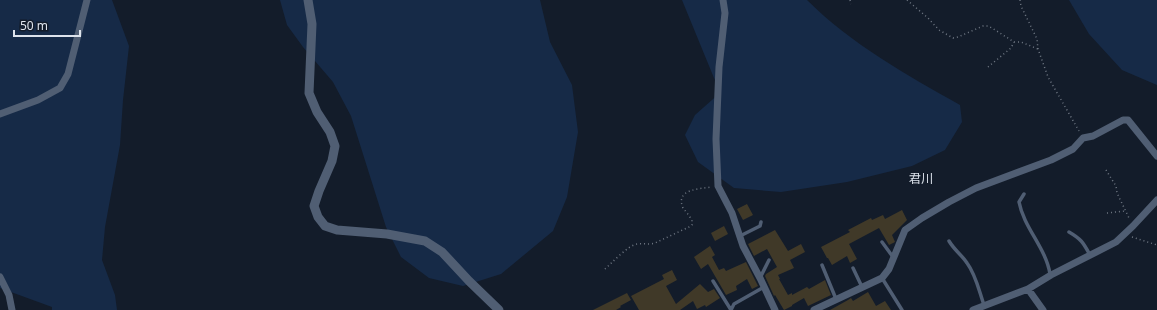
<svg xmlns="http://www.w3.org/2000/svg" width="1157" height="310" font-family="'Noto Sans','Noto Sans JP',sans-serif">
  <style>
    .green { fill: #162a47 }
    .building { fill: #403928 }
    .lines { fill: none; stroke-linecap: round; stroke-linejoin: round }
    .path { stroke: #707884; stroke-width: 1.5; stroke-dasharray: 1 3; stroke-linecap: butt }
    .service { stroke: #505e73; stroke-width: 3.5 }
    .minor { stroke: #505e73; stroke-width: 7 }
    .tertiary { stroke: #505e73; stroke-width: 9 }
    .labels { text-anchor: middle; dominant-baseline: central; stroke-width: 3; stroke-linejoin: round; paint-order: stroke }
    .quarter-label { font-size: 12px; fill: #dde3ec; stroke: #131c2a }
  </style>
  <rect width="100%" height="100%" fill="#131c2a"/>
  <!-- green -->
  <path class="green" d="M 0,0 L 112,0 L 129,46 L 123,100 L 120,145 L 105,227 L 102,260 L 115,295 L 117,310 L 52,310 L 52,307 L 0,288 Z
    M 280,0 L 540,0 L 550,42 L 572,85 L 578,132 L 567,197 L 553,231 L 501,274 L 463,286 L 429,278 L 401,257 L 386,227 L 351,116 L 333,82 L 303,47 L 287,25 Z
    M 682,0 L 807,0 C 851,44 907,75 960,105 L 962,122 L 945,150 L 912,166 L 847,182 L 781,192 L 734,188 L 698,162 L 685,135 L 695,115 L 721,92 L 714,78 Z
    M 1069,0 L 1157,0 L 1157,85 L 1122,70 L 1089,34 Z"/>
  <!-- building -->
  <path class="building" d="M 747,204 L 753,215 L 743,220 L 737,209 Z
    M 902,210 L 907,220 L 892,235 L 895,242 L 889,245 L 879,228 L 849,244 L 857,259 L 850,263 L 847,256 L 832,265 L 828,258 L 827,258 L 821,247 L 850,232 L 848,230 L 871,218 L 872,220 L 883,215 L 885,219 Z
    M 724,226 L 728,234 L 715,241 L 711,233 Z
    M 775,230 L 788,251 L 801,244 L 805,252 L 790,260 L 794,268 L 778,275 L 780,279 L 779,279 L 788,295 L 792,293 L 792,295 L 807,287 L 809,289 L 825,280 L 831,295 L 808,306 L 804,298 L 792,305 L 792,306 L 784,310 L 775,295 L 774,296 L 765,276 L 766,274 L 777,267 L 767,249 L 754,256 L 748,244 Z
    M 710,246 L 715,255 L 712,257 L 719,270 L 724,268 L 726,271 L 746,262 L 758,286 L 752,289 L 747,279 L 736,286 L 737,290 L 726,295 L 708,264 L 701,269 L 694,257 Z
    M 672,270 L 677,280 L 666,286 L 676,304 L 700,284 L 708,292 L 714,289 L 720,298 L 706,307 L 705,305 L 697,309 L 693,301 L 680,310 L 639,310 L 631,296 L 664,279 L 662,275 Z
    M 868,292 L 876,306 L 885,301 L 891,310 L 830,310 L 848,300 L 851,298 L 853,301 Z
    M 627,293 L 631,300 L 620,306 L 621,307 L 616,310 L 593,310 Z"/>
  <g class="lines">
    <!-- path -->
    <path class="path" d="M 850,0 L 851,4
      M 907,0 L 928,18 L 939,30 L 953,38 L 958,37 L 983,26 L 988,26 L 992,28 L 1014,42 L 1021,42 L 1038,49
      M 1020,0 L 1021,6 L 1037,39 L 1038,49 L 1048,77 L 1079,131
      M 988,67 L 1011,48 L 1014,42
      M 1106,170 L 1116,186 L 1117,193 L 1129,218
      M 1107,213 L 1125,211
      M 1132,237 L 1157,245
      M 605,269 C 612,263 627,246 637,244 C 643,243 649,245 655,243 L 689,227 L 692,225 L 692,221 C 690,216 686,212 683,208 C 675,189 699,189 711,187"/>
    <!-- service -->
    <path class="service" d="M 1024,194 L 1019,202 C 1024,228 1046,248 1050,274
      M 1069,232 C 1081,239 1083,242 1090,255
      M 740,236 L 760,226 L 761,222
      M 949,241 C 955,251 962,255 967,263 C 976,275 979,291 984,305
      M 882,242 L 893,257
      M 822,265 L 836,299
      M 853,268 L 862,287
      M 760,278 L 769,260
      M 882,278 L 902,310
      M 713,281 L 731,310
      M 731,310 L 734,304 L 764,287"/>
    <!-- minor -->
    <path class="minor" d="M 723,0 L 725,13 L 719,67 L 716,139 L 718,186 L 732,213 L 743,246 L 760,278 L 775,310
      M 0,114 L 38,100 L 60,88 L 68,74 L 87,0
      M 0,277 L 9,295 L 12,310
      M 1028,289 L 1043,310
      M 814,310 L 882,278 L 889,269 L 905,230 L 922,218 L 949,202 L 976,188 L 1051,160 L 1073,149 L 1083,138 L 1093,136 L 1123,120 L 1128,120 L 1157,156
      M 973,310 L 1028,289 L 1051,275 L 1116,242 L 1133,226 L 1157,200"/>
    <!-- tertiary -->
    <path class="tertiary" d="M 308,0 L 312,24 L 309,93 L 317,112 L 330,132 L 335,146 L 332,161 L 319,191 L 314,206 L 318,217 L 325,226 L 337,230 L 387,234 L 425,241 L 442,252 L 469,281 L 499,310"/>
  </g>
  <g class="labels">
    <!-- quarter labels -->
    <g class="quarter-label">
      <text x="921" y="178">君川</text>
    </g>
  </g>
  <!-- scale -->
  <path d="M14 30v6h66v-6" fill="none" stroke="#dde3ec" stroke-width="2"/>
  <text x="20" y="30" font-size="12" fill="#dde3ec" stroke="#131c2a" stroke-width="3" paint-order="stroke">50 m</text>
</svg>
